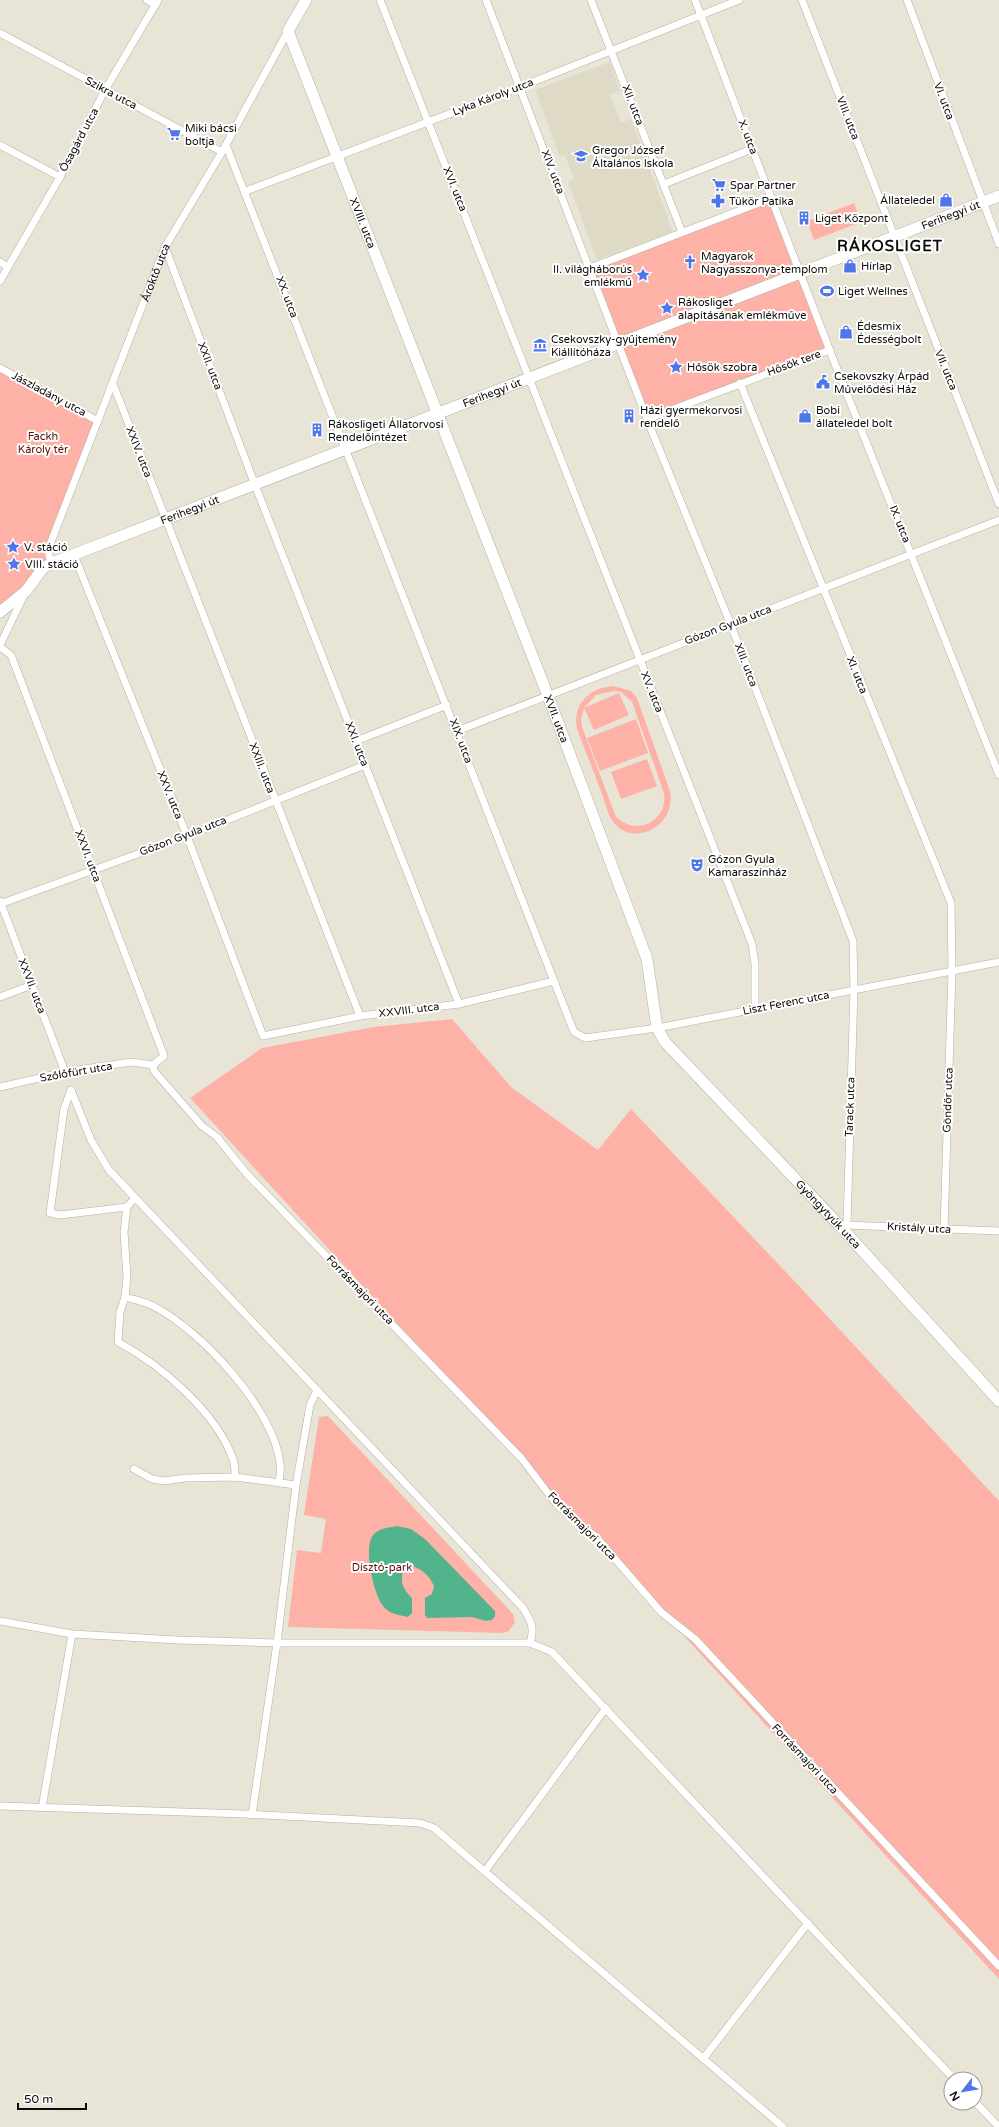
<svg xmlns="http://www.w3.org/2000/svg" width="999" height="2127" font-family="'Varela Round',sans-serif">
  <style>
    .built { fill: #dfdac5 }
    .green { fill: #feb2a7; fill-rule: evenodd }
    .water { fill: #52b48c }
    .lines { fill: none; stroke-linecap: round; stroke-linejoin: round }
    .street-casing { stroke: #b3b0a2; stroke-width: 8 }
    .secondary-casing { stroke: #b3b0a2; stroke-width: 12 }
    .street { stroke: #fff; stroke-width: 7 }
    .secondary { stroke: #fff; stroke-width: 11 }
    .labels { text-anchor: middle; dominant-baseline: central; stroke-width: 4; stroke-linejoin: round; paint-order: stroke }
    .street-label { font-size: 11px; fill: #0c0b07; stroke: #fff }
    .poi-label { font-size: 11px; fill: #0c0b07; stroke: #fff; text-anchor: start }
    .park-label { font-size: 11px; fill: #5e0e0b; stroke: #fff }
    .district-label { font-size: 15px; font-weight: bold; letter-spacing: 1px; fill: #0c0b07; stroke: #fff }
  </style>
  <rect width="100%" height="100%" fill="#e8e5d7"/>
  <!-- built -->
  <path class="built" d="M 610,62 L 620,91 L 610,94 L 621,123 L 631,119 L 673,232 L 597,260 L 568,182 L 574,179 L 565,155 L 560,157 L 535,90 Z"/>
  <!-- green -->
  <path class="green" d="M 772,198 L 830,350 L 647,419 L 590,268 Z
    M 854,203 L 861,222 L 814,240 L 807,221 Z
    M 0,368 L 98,421 L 49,547 L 52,563 L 0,612 Z
    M 613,686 L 631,691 L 637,698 L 670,791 C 677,828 630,849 612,820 C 607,813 605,802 602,794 C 594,772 585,750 577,729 C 572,703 590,688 613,686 ZM 613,691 L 621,692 L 632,702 L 664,793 C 668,821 637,837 616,817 L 582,727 L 581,720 L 584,708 L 594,730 L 629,715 L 619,693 L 584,708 L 596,695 Z
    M 636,719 L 648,753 L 600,771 L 587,738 Z
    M 647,759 L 657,786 L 621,799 L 611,772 Z
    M 452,1019 L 511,1087 L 598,1150 L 631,1109 L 801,1288 L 999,1501 L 999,1979 L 190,1098 L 262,1048 L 374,1027 Z
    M 328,1416 L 513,1614 L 515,1622 L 509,1631 L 503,1633 L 288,1627 L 297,1550 L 321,1553 L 326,1519 L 304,1515 L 319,1417 Z"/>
  <!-- water -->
  <path class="water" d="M 397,1526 L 411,1529 L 425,1539 L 495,1611 L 495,1616 L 492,1620 L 486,1621 L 472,1617 L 427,1618 L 425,1615 L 425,1598 L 432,1594 L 434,1586 C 429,1575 423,1570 412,1566 L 403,1571 C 400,1583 403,1589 412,1598 L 412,1613 L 408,1617 C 399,1615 389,1614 383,1606 C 374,1595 362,1545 374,1534 C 380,1528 388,1528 397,1526 Z"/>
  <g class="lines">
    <!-- street casing -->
    <g class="street-casing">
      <g id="street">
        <path d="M 147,0 L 156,5"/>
        <path d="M 380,0 L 752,944 L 755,964 L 755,1009"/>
        <path d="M 486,0 L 647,419 L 731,625 L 853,941 L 854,990 L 847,1225"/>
        <path d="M 591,0 L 682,232"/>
        <path d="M 695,0 L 835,364 L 999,775"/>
        <path d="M 802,0 L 999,504"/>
        <path d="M 907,0 L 999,244"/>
        <path d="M 0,33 L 222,152"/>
        <path d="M 0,145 L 60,177"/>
        <path d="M 226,145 L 574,1032 L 585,1038 L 657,1028 L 999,962"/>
        <path d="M 664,184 L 752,149"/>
        <path d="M 246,191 L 520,87 L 739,0"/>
        <path d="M 165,247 L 255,485 L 459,1004"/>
        <path d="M 0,262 L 8,267"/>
        <path d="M 590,268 L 772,198"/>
        <path d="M 0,281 L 60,177 L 105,90 L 158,0"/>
        <path d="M 0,368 L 98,421"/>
        <path d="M 740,383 L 951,903 L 952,971 L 944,1230"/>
        <path d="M 113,384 L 360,1016"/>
        <path d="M 647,419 L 830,350"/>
        <path d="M 74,555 L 187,836 L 263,1036 L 360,1016 L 459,1004 L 554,981"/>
        <path id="s1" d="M 52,563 L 49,556 L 49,547 L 165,247 L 222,152 L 288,31"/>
        <path d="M 0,645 L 24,595"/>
        <path d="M 0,647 L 11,655 L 164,1056 L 153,1065"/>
        <path d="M 457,731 L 999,520"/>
        <path d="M 356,741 L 447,705"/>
        <path d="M 0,901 L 65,1072"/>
        <path d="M 0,904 L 187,836 L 365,765"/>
        <path d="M 0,997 L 32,985"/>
        <path d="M 153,1065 L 154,1071 L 202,1126 L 217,1137 L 246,1173 L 522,1459 L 557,1505 L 597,1538 L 661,1612 L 695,1639 L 999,1966"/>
        <path d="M 0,1087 L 65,1072 L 131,1062 L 153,1065"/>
        <path d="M 71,1090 L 91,1140 L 109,1170 L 523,1608 C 531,1621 535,1628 530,1643"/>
        <path d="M 71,1090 L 64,1109 L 50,1213 L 60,1215 L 127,1207"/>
        <path d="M 135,1198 L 127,1207 L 124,1232 L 127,1277 L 125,1297 L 120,1312 L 118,1342 C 161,1365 216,1412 233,1459 C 235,1464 235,1471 235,1477"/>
        <path d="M 844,1225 L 999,1231"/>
        <path d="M 125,1297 C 135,1300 146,1302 155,1307 C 201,1331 274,1409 280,1463 C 281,1469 280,1476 279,1482"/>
        <path d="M 134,1469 L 152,1479 L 164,1481 L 185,1478 L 235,1477 L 296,1485"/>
        <path d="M 0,1621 L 72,1634 L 178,1640 L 277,1643 L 530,1643 L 552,1652 L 954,2079"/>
        <path d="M 0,1806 L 245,1814 L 420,1823 L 434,1828 L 783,2127"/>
        <path d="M 42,1808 L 72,1634"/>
        <path d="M 252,1815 L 277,1643 L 296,1485 L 310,1405 L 317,1390"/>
        <path d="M 485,1871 L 606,1708"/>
        <path d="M 703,2059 L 808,1923"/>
        <path d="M 975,2102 L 999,2127"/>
      </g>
    </g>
    <!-- secondary casing -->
    <g class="secondary-casing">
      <g id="secondary">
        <path id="s2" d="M 306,0 L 288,31 L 548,696 L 647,959 L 657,1028 L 665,1042 L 840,1226 L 999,1401"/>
        <path id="s3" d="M 0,612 L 26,591 L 43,568 L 52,563 L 999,196"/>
      </g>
    </g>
    <!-- street -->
    <use href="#street" class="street"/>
    <!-- secondary -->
    <use href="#secondary" class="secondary"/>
  </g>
  <!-- icons -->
  <defs>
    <g id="supermarket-bare" transform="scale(1.08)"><path d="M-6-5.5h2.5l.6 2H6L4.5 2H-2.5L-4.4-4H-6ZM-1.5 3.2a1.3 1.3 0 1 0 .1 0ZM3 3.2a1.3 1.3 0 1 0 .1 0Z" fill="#4e76e9" stroke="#fff" stroke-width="2.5" paint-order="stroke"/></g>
    <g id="school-bare" transform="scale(1.08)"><path d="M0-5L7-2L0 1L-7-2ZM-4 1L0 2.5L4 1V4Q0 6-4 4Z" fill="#4e76e9" stroke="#fff" stroke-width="2.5" paint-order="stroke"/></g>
    <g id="shop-bare" transform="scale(1.08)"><path d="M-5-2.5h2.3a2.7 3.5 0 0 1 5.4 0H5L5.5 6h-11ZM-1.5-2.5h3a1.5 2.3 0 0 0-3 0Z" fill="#4e76e9" stroke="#fff" stroke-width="2.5" paint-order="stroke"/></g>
    <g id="pharmacy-bare" transform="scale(1.08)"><path d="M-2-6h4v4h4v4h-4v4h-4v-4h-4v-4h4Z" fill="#4e76e9" stroke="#fff" stroke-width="2.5" paint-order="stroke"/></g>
    <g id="building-bare" transform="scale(1.08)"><path d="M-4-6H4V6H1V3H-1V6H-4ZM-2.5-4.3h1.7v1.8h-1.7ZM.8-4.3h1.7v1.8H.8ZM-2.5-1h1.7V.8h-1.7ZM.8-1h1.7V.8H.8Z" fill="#4e76e9" stroke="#fff" stroke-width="2.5" paint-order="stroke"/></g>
    <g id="church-bare" transform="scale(1.08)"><path d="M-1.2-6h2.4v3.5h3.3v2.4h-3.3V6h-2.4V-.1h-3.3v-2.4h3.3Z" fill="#4e76e9" stroke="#fff" stroke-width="2.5" paint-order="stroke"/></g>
    <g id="sight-bare" transform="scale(1.08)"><path d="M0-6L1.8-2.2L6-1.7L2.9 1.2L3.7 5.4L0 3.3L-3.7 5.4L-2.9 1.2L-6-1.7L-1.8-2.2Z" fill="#4e76e9" stroke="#fff" stroke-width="2.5" paint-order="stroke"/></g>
    <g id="stadium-bare" transform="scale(1.08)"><path d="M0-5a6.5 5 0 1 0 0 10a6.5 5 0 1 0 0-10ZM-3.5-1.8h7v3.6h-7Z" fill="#4e76e9" stroke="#fff" stroke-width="2.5" paint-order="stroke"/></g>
    <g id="museum-bare" transform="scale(1.08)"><path d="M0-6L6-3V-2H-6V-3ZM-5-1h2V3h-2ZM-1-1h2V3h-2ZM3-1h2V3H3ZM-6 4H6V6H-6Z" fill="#4e76e9" stroke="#fff" stroke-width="2.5" paint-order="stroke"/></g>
    <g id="civic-bare" transform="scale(1.08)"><path d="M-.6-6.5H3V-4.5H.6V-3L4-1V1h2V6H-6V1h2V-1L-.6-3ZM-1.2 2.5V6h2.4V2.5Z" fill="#4e76e9" stroke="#fff" stroke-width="2.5" paint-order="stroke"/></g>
    <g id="theatre-bare" transform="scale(1.08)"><path d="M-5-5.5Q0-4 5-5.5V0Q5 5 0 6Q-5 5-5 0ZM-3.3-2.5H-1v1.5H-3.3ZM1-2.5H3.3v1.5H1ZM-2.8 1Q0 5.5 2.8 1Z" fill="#4e76e9" stroke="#fff" stroke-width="2.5" paint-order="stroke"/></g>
  </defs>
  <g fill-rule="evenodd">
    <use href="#supermarket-bare" x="174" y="134"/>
    <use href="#school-bare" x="581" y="156"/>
    <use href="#supermarket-bare" x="719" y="185"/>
    <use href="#shop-bare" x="946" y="200"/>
    <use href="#pharmacy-bare" x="718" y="201"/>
    <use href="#building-bare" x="804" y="218"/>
    <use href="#church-bare" x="690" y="262"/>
    <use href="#shop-bare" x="850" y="266"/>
    <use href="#sight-bare" x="643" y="275"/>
    <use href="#stadium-bare" x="827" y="291"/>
    <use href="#sight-bare" x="667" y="308"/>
    <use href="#shop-bare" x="846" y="332"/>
    <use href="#museum-bare" x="540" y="345"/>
    <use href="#sight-bare" x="676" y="367"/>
    <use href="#civic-bare" x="823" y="382"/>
    <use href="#building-bare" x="629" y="416"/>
    <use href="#shop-bare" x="805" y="416"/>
    <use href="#building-bare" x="317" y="430"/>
    <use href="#sight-bare" x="13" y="547"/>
    <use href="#sight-bare" x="14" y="564"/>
    <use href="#theatre-bare" x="697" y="865"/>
  </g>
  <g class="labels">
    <!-- street labels -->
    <g class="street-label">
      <text transform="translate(111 93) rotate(28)">Szikra utca</text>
      <text transform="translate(493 97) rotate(-21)">Lyka Károly utca</text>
      <text transform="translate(944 101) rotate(69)">VI. utca</text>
      <text transform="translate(633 105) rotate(69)">XII. utca</text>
      <text transform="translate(848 118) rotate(69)">VIII. utca</text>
      <text transform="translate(748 137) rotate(69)">X. utca</text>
      <text transform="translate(79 140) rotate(-62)">Ősagárd utca</text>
      <text transform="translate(553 172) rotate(69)">XIV. utca</text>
      <text transform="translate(455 189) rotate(68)">XVI. utca</text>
      <text stroke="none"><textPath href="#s3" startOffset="1036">Ferihegyi út</textPath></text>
      <text stroke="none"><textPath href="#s2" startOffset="242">XVIII. utca</textPath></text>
      <text stroke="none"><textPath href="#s1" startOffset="311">Ároktő utca</textPath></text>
      <text transform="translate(287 297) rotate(69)">XX. utca</text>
      <text transform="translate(794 363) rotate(-20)">Hősök tere</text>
      <text transform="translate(210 366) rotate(69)">XXII. utca</text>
      <text transform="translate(946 370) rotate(68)">VII. utca</text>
      <text transform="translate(49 394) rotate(28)">Jászladány utca</text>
      <text stroke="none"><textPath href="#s3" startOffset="544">Ferihegyi út</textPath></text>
      <text transform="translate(139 452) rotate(69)">XXIV. utca</text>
      <text stroke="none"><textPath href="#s3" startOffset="220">Ferihegyi út</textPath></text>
      <text transform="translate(900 524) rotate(68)">IX. utca</text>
      <text transform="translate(728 625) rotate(-21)">Gózon Gyula utca</text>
      <text transform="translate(746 665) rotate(69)">XIII. utca</text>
      <text transform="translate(857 675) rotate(68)">XI. utca</text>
      <text transform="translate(652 692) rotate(68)">XV. utca</text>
      <text stroke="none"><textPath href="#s2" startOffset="774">XVII. utca</textPath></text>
      <text transform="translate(461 741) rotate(69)">XIX. utca</text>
      <text transform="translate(357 744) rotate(69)">XXI. utca</text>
      <text transform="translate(262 768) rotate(69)">XXIII. utca</text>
      <text transform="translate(170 795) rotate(68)">XXV. utca</text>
      <text transform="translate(183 836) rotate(-21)">Gózon Gyula utca</text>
      <text transform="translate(88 856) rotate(69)">XXVI. utca</text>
      <text transform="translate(32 986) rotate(69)">XXVII. utca</text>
      <text transform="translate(786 1003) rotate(-11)">Liszt Ferenc utca</text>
      <text transform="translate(409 1010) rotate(-7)">XXVIII. utca</text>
      <text transform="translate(76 1072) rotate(-10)">Szőlőfürt utca</text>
      <text transform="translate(948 1100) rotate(-88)">Göndör utca</text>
      <text transform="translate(850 1107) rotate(-88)">Tarack utca</text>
      <text stroke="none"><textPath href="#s2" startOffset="1354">Gyöngytyúk utca</textPath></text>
      <text transform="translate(919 1228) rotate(3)">Kristály utca</text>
      <text transform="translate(360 1290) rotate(46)">Forrásmajori utca</text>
      <text transform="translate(582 1526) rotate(45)">Forrásmajori utca</text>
      <text transform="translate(805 1759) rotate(47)">Forrásmajori utca</text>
    </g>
    <!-- poi labels -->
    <g class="poi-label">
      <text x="185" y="128">Miki bácsi<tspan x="185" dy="13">boltja</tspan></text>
      <text x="592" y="150">Gregor József<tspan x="592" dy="13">Általános Iskola</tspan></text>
      <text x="730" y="185">Spar Partner</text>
      <text x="935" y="200" text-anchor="end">Állateledel</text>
      <text x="729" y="201">Tükör Patika</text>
      <text x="815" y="218">Liget Központ</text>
      <text x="701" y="256">Magyarok<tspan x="701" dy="13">Nagyasszonya-templom</tspan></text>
      <text x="861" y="266">Hírlap</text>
      <text x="632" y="269" text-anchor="end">II. világháborús<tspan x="632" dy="13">emlékmű</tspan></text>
      <text x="838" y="291">Liget Wellnes</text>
      <text x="678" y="302">Rákosliget<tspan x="678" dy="13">alapításának emlékműve</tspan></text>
      <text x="857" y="326">Édesmix<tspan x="857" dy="13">Édességbolt</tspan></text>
      <text x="551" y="339">Csekovszky-gyűjtemény<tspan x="551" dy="13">Kiállítóháza</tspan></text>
      <text x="687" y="367">Hősök szobra</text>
      <text x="834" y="376">Csekovszky Árpád<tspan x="834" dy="13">Művelődési Ház</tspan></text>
      <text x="640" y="410">Házi gyermekorvosi<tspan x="640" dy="13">rendelő</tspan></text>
      <text x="816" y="410">Bobi<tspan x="816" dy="13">állateledel bolt</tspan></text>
      <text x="328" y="424">Rákosligeti Állatorvosi<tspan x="328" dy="13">Rendelőintézet</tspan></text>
      <text x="24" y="547">V. stáció</text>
      <text x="25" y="564">VIII. stáció</text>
      <text x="708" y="859">Gózon Gyula<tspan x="708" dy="13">Kamaraszínház</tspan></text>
    </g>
    <!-- park labels -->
    <g class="park-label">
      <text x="43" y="436">Fackh<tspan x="43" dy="13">Károly tér</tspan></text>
      <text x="382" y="1567">Dísztó-park</text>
    </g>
    <!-- district labels -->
    <g class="district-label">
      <text x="890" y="246">RÁKOSLIGET</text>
    </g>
  </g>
  <!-- north arrow -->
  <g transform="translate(963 2091) rotate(239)"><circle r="19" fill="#ffffff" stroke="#9e9d9c"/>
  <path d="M0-3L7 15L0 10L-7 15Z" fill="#4e76e9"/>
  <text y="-6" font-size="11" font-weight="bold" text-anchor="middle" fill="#0c0b07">N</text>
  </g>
  <!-- scale -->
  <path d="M18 2103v6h68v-6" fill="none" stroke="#0c0b07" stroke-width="2"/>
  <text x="24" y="2103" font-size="12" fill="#0c0b07" stroke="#ffffff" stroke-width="3" paint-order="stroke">50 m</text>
</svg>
